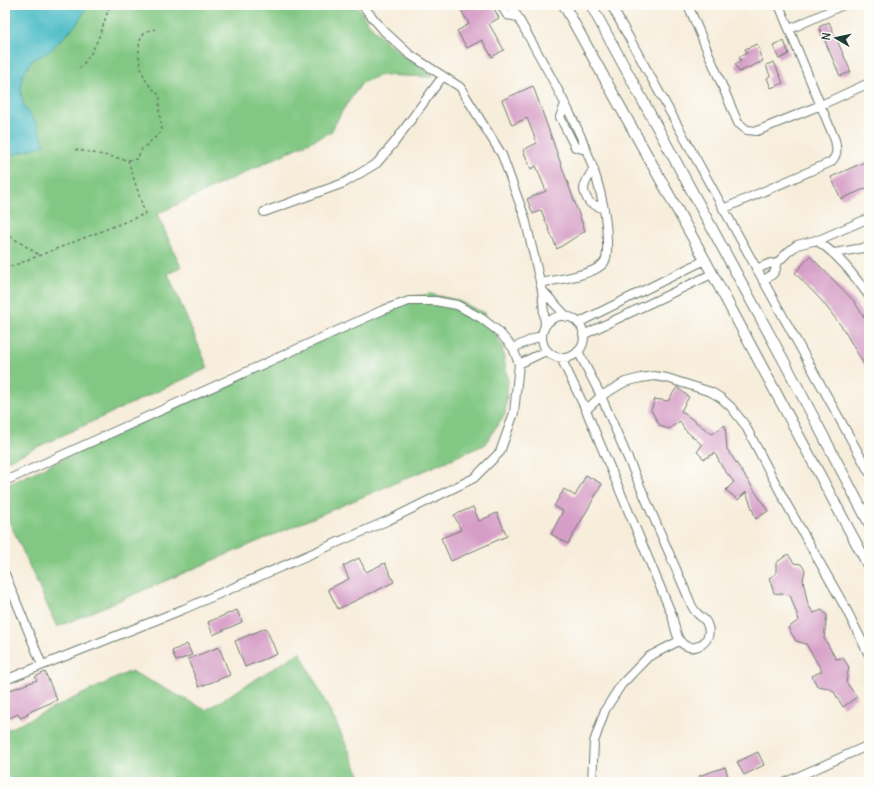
<svg xmlns="http://www.w3.org/2000/svg" width="874" height="787" font-family="Delius,sans-serif">
  <style>
    .green { fill: #82c884; stroke: #50825c }
    .water { fill: #52bfc9; stroke: #387e7e }
    .building { fill: #d69ec7 }
    .lines { fill: none; stroke-linecap: round; stroke-linejoin: round }
    .minor-casing { stroke: #6b7b6e; stroke-width: 10 }
    .tertiary-casing { stroke: #6b7b6e; stroke-width: 12 }
    .path { stroke: #6b7b6e; stroke-width: 1.5; stroke-dasharray: 3 3; stroke-linecap: butt }
    .minor { stroke: #fff; stroke-width: 8 }
    .tertiary { stroke: #fff; stroke-width: 10 }
  </style>
  <rect width="100%" height="100%" fill="#fdfcf7"/>
  <filter id="ink" filterUnits="userSpaceOnUse"><feTurbulence type="fractalNoise" baseFrequency=".025" numOctaves="2"/><feDisplacementMap in="SourceGraphic" scale="8" xChannelSelector="R" yChannelSelector="G"/><feConvolveMatrix kernelMatrix="1 2 1 2 8 2 1 2 1" color-interpolation-filters="sRGB"/></filter>
  <filter id="wash" filterUnits="userSpaceOnUse"><feTurbulence type="fractalNoise" baseFrequency=".012" numOctaves="4" result="noise"/><feDisplacementMap in="SourceGraphic" scale="16" xChannelSelector="R" yChannelSelector="G"/><feGaussianBlur stdDeviation="0.9" result="paint"/><feColorMatrix in="noise" values="0 0 0 0 0 0 0 0 0 0 0 0 0 0 0 0 0 1.4 0 .05"/><feComposite in="paint" operator="in"/></filter>
  <g filter="url(#wash)">
    <rect width="100%" height="100%" fill="#f7eddb"/>
    <!-- green -->
    <path class="green" d="M 5,5 L 357,5 C 373,37 406,57 434,77 L 380,75 L 362,83 L 342,111 L 331,132 L 157,214 L 181,267 L 168,274 L 208,368 L 5,462 Z
      M 430,294 L 456,300 L 484,313 L 502,346 L 508,381 L 505,414 L 484,445 L 57,627 L 5,512 L 5,486 L 408,298 Z
      M 300,652 L 339,729 L 363,782 L 5,782 L 5,731 L 131,671 L 206,710 Z"/>
    <!-- water -->
    <path class="water" d="M 13,5 L 89,5 L 76,25 L 50,51 L 33,60 L 22,76 L 21,91 L 24,106 L 37,124 L 45,145 L 5,157 L 5,11 Z"/>
    <g id="blocks">
      <!-- building -->
      <path class="building" d="M 458,5 L 478,5 L 481,10 L 489,5 L 492,5 L 499,18 L 489,24 L 504,50 L 492,57 L 482,40 L 467,48 L 457,31 L 469,24 Z
        M 829,22 L 851,72 L 840,76 L 819,27 Z
        M 784,41 L 789,54 L 779,59 L 773,46 Z
        M 757,44 L 761,52 L 759,53 L 763,61 L 739,72 L 735,64 L 741,61 L 739,57 L 747,53 L 745,49 Z
        M 774,62 L 783,83 L 771,88 L 767,78 L 770,76 L 766,65 Z
        M 533,86 L 585,231 L 557,249 L 541,210 L 533,214 L 527,199 L 546,191 L 536,166 L 531,169 L 523,150 L 537,143 L 527,118 L 512,125 L 502,100 Z
        M 869,160 L 869,187 L 841,199 L 831,177 Z
        M 810,256 L 854,301 L 869,325 L 869,373 L 842,327 L 822,301 L 795,273 Z
        M 677,387 L 689,397 L 681,411 L 712,434 L 725,425 L 727,449 L 768,511 L 756,519 L 746,492 L 738,500 L 726,490 L 734,482 L 722,467 L 715,453 L 704,459 L 697,452 L 702,445 L 684,429 L 680,421 L 669,429 L 660,426 L 651,410 L 655,399 L 668,401 Z
        M 586,475 L 602,484 L 568,544 L 551,534 L 563,511 L 554,506 L 564,489 L 575,496 Z
        M 473,507 L 479,521 L 497,513 L 507,536 L 451,561 L 441,538 L 461,530 L 454,515 Z
        M 788,554 L 794,563 L 801,564 L 805,570 L 803,580 L 808,605 L 814,613 L 822,610 L 827,615 L 824,638 L 836,659 L 843,658 L 849,667 L 846,682 L 857,697 L 843,707 L 834,692 L 829,688 L 817,686 L 812,676 L 822,671 L 806,644 L 796,641 L 788,628 L 799,620 L 790,595 L 774,593 L 769,578 L 776,574 L 776,563 Z
        M 359,558 L 366,572 L 385,563 L 394,582 L 338,609 L 328,589 L 349,579 L 343,566 Z
        M 237,610 L 242,622 L 213,635 L 208,622 Z
        M 266,628 L 277,654 L 245,667 L 235,641 Z
        M 187,644 L 192,655 L 176,661 L 172,651 Z
        M 219,647 L 230,675 L 199,687 L 188,659 Z
        M 45,672 L 57,700 L 27,713 L 28,715 L 20,718 L 18,714 L 5,720 L 5,692 L 37,680 L 35,677 Z
        M 758,752 L 764,765 L 744,775 L 737,762 Z
        M 725,767 L 730,782 L 701,782 L 699,776 Z"/>
    </g>
  </g>
  <g filter="url(#ink)">
    <use href="#blocks" fill-opacity="0" stroke="#6b7b6e" stroke-width="1"/>
    <g class="lines">
      <!-- minor casing -->
      <g class="minor-casing">
        <path id="minor" d="M 362,5 L 384,31 L 409,54 L 460,87 L 502,155 L 525,218 L 542,290 L 545,326
          M 501,5 L 507,15 L 518,17
          M 511,5 C 548,73 606,161 607,240 C 607,246 608,255 605,261 C 598,275 555,280 540,283
          M 611,5 L 869,472
          M 688,5 L 738,123 L 747,130 L 757,131 L 821,105 L 869,83
          M 790,29 L 843,5
          M 565,104 L 560,117 L 575,147 L 586,150
          M 594,169 C 585,182 579,189 590,203 L 604,209
          M 723,209 L 831,162 C 838,154 837,150 835,140 L 779,5
          M 264,212 L 344,183 L 377,163 L 394,143 L 443,76
          M 816,240 C 840,256 853,274 869,296
          M 834,253 L 869,247
          M 775,265 L 788,252 L 797,245 L 821,239 L 869,218
          M 756,269 L 771,263 L 775,265 L 776,269 L 773,274 L 763,281
          M 542,290 L 567,317
          M542 337a21 21 0 1 1 42 0a21 21 0 1 1-42 0Z
          M 578,323 L 705,260
          M 583,335 L 712,274
          M 513,348 L 542,335
          M 561,358 L 586,410 L 672,615 C 674,623 675,632 679,639 C 688,657 716,643 707,624 C 706,620 702,618 699,615 C 694,611 691,605 689,599 L 601,396 L 578,351
          M 519,364 L 546,351
          M 586,410 L 601,396 L 625,382 L 641,378 L 654,376 L 667,378 L 711,392 L 721,398 L 731,407 L 745,425 L 786,503 L 845,607 L 869,655
          M 5,481 L 383,310 L 409,301 L 435,301 L 457,305 L 481,318 L 498,331 L 513,348 L 519,364 L 514,413 L 500,452 L 474,478 L 389,520 L 184,609 L 5,680
          M 5,574 L 42,665
          M 592,782 L 594,742 L 605,710 L 621,685 L 648,657 L 679,641
          M 786,782 L 869,745"/>
      </g>
      <!-- tertiary casing -->
      <g class="tertiary-casing">
        <path id="tertiary" d="M 564,5 L 705,260 L 869,567
          M 591,5 L 785,363 L 869,523"/>
      </g>
      <!-- path -->
      <path class="path" d="M 79,68 C 96,53 102,27 110,5
        M 128,160 L 137,159 L 142,149 L 159,134 L 162,130 L 159,111 L 160,96 C 154,90 146,83 143,74 C 139,64 135,38 146,32 C 148,30 152,30 155,29
        M 5,233 L 41,256
        M 5,269 L 145,214 L 128,160 L 73,149"/>
      <!-- minor -->
      <use href="#minor" class="minor"/>
      <!-- tertiary -->
      <use href="#tertiary" class="tertiary"/>
    </g>
  </g>
  <!-- margin -->
  <rect width="874" height="787" fill="none" stroke="#fdfcf7" stroke-width="20"/>
  <!-- north arrow -->
  <g transform="translate(836 38) rotate(279)" stroke="#fdfcf7" stroke-width="3" paint-order="stroke">
  <path d="M0-3L7 15L0 10L-7 15Z" fill="#1f3d34"/>
  <text y="-6" font-size="11" font-weight="bold" text-anchor="middle" fill="#1f3d34">N</text>
  </g>
</svg>
